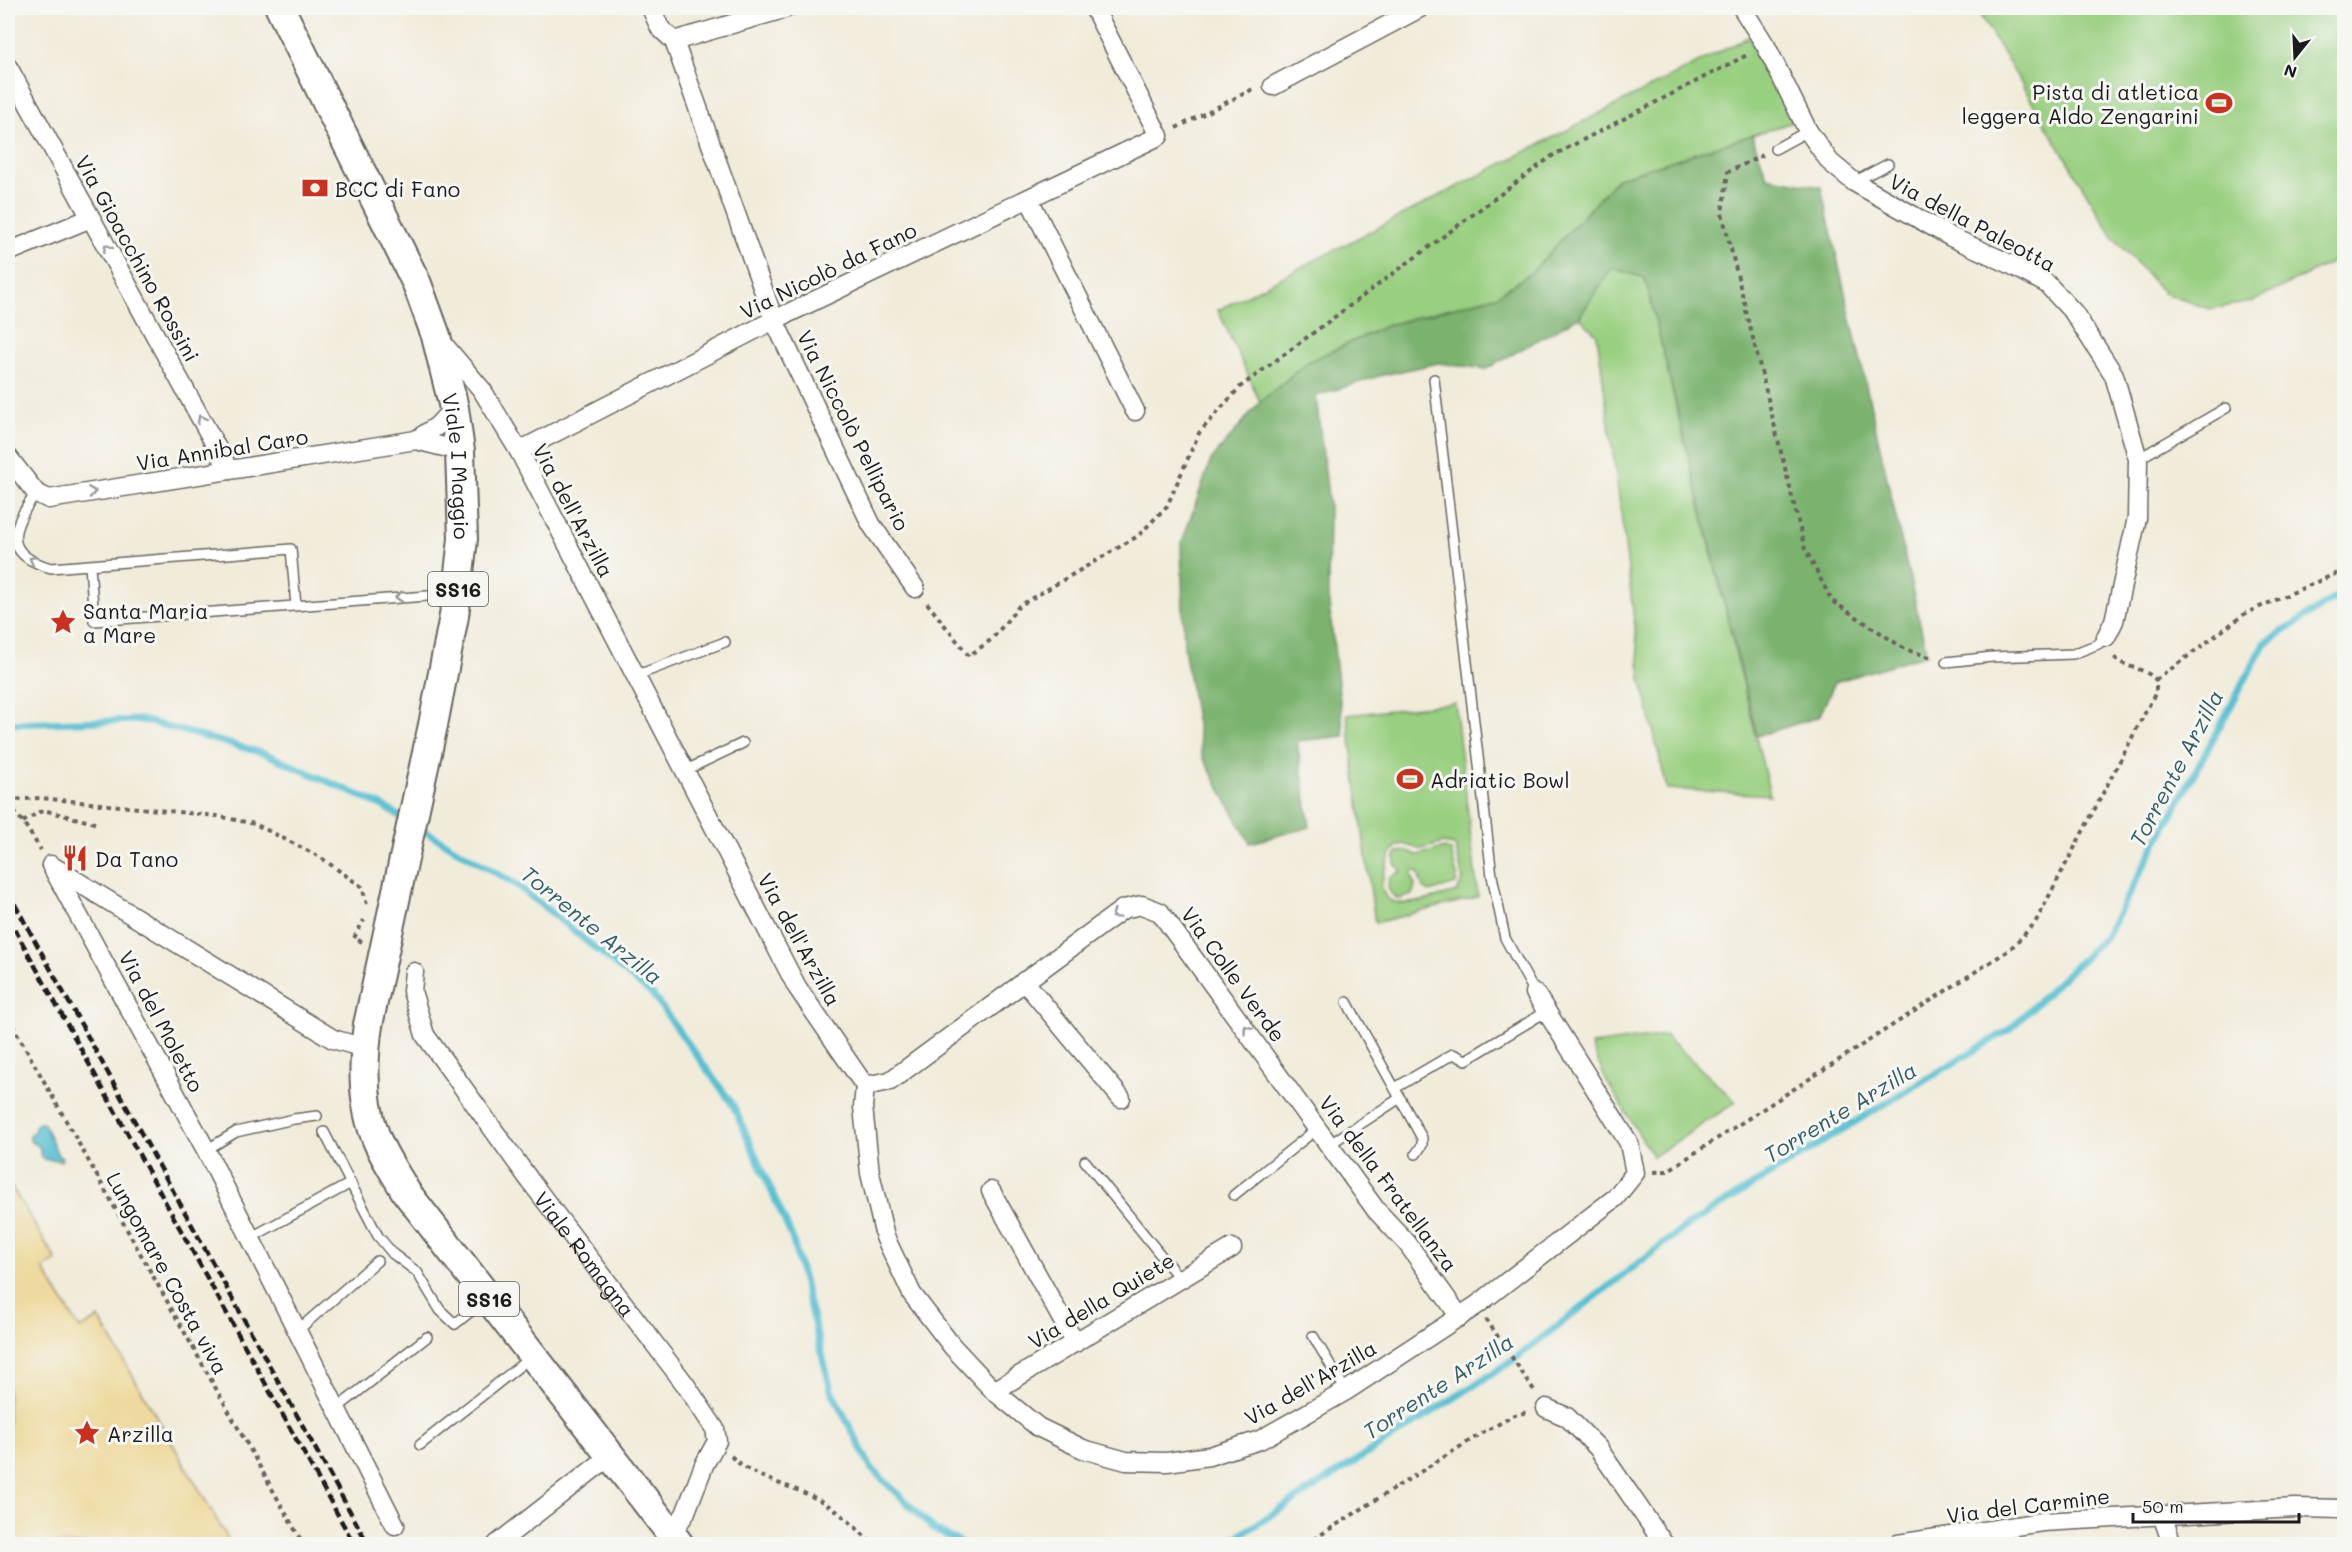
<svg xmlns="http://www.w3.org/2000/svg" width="2352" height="1552" font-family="Mali,sans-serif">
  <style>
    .green { fill: #99cf80; stroke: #5a764e; stroke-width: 1.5; fill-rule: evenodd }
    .forest { fill: #7ab26e; stroke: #4b6745; stroke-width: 1.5 }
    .sand { fill: #eeda9e; stroke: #857b5d; stroke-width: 1.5 }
    .water { fill: #56c0d2; stroke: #396e77; stroke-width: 1.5 }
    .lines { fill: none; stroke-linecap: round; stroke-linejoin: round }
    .stream { stroke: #56c0d2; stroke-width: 7 }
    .lane-casing { stroke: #67655e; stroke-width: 12 }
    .street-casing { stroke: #67655e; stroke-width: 21 }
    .primary-casing { stroke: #67655e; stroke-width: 32 }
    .path { stroke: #67655e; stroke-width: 4; stroke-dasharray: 4.5 4.5; stroke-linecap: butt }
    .lane { stroke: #fff; stroke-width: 9 }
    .street { stroke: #fff; stroke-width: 18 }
    .primary { stroke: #fff; stroke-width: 28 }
    .rail { stroke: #1c1c1c; stroke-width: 4.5; stroke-dasharray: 9 4.5; stroke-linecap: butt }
    .primary-bridge-casing { stroke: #67655e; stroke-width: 32; stroke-linecap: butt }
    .primary-bridge { stroke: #fff; stroke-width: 28 }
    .oneway { stroke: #999 }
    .labels { text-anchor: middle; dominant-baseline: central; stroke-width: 6; stroke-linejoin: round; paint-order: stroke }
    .shield { fill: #f6f6f2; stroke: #5d5d5c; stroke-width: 1.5 }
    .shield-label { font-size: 20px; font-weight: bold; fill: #1c1c1c }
    .poi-label { font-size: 21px; fill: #1c1c1c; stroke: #f6f6f2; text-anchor: start }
    .street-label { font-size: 21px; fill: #1c1c1c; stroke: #f6f6f2 }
    .water-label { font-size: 22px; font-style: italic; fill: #335e65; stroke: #f6f6f2 }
  </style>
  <rect width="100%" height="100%" fill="#f6f6f2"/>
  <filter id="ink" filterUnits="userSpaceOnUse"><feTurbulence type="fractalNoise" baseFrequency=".0167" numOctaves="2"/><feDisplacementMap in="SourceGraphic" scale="12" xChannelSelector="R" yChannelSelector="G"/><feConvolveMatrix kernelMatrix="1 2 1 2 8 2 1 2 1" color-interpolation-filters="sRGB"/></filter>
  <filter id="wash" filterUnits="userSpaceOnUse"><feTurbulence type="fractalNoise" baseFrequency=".008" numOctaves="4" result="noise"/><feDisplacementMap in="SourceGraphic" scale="24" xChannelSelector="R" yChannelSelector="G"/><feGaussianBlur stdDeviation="1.35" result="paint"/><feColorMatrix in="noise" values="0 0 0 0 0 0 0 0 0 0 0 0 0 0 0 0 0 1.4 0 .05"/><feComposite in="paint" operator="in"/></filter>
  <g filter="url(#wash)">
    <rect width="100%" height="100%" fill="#f1ecda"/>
    <!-- green -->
    <path class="green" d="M 1976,8 L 2344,8 L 2344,256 L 2252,302 L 2209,309 L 2164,293 L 2113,237 Z
      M 1748,37 L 1793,122 L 1618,178 L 1532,272 L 1496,296 L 1388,325 L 1308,362 L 1260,402 L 1218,310 Z
      M 1612,268 L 1645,277 L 1770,795 L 1667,789 L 1641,678 L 1622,520 L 1597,335 L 1579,317 Z
      M 1455,703 L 1478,897 L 1375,923 L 1347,715 ZM 1443,843 L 1454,845 L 1456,849 L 1463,879 L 1457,892 C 1431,898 1368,923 1385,870 C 1388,862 1390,850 1398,846 C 1406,841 1412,849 1420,849 C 1427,848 1435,845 1443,843 Z
      M 1445,848 L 1451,851 L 1457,877 L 1456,884 L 1429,892 L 1423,888 L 1418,873 L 1414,870 L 1411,874 L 1415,886 L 1412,895 L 1399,899 C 1389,895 1386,887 1390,877 L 1402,871 L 1395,864 L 1395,855 L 1398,852 L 1407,851 L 1417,855 Z
      M 1665,1035 L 1736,1102 L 1653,1157 L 1606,1080 L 1591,1045 Z"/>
    <!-- forest -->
    <path class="forest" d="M 1752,135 L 1767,177 L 1821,187 L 1927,654 L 1835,682 L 1819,717 L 1757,736 L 1645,278 L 1612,268 L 1579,317 L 1486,369 L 1438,363 L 1379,376 L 1316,396 L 1329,505 L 1328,595 L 1344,736 L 1297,741 L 1310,827 L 1250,843 L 1202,756 L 1184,647 L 1181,545 L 1211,460 L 1260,402 L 1308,362 L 1388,325 L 1496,296 L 1532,272 L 1618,178 Z"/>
    <!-- sand -->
    <path class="sand" d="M 8,1181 L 56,1260 L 43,1269 L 80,1329 L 99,1318 L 231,1544 L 15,1544 L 8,1536 Z"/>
    <!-- water -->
    <path class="water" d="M 41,1122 L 44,1124 L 58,1155 L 62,1158 L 61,1161 C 55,1157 49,1162 42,1158 L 39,1146 L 30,1141 L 30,1134 L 34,1132 L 36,1125 Z"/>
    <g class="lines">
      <!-- stream -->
      <path class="stream" d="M 8,724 L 143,720 L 266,754 L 383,806 L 406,820
        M 418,827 L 517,885 L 652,994 L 733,1105 L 792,1237 L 831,1390 L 871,1468 L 935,1530 L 963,1544
        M 1226,1544 L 1512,1361 L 1684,1228 L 1840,1131 L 2010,1029 L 2106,936 L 2265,643 L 2344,592"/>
    </g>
  </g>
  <g filter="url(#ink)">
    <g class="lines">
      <!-- lane casing -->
      <g class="lane-casing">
        <path id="lane" d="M 1775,149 L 1808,131
          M 1854,182 L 1888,164
          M 1434,379 L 1492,876 L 1505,938 L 1535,993
          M 2138,459 L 2226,408
          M 36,493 C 12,527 0,554 51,568 L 291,549 L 296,606
          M 90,565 L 94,621 L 454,594
          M 1946,662 L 1992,657 L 2073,654 L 2098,644 L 2106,637
          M 635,676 L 725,642
          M 684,771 L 743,743
          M 1347,1002 L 1422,1138 L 1422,1145 L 1416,1154
          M 1395,1088 L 1453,1054 L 1466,1060 L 1547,1011
          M 324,1132 L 378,1236 L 393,1254 L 417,1272 L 440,1310 L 455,1324 L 485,1300
          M 1330,1144 L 1400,1098
          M 206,1150 L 236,1132 L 294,1119 L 317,1116
          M 1085,1161 L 1180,1279
          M 1234,1195 L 1318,1128
          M 250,1238 L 351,1183
          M 297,1331 L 377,1261
          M 1313,1336 L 1346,1391
          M 336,1409 L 427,1337
          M 420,1445 L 531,1357"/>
      </g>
      <!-- street casing -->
      <g class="street-casing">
        <g id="street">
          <path d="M 651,8 L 660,28 L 674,41 L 774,320 L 871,524 L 915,588"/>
          <path d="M 1742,8 L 1766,46 L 1808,131 L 1830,162 L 1854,182 L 1951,237 L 2010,264 L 2047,284 L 2074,313 L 2114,375 L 2138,459 L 2137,518 L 2114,621 L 2106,637"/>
          <path d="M 674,41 L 787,8"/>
          <path d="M 8,67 L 229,470"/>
          <path d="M 1273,86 L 1420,8"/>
          <path d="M 1029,199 L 1135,411"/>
          <path d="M 8,252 L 91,218"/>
          <path d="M 439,339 L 482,390 L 519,451 L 797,987 L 865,1086 L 863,1107 L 870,1173 L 885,1237 L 912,1294 L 952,1346 L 994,1391 L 1038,1427 L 1083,1449 L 1126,1461 L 1167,1462 L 1209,1456 L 1260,1440 L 1346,1391 L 1477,1305 L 1615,1198 L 1635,1173 L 1629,1143 L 1535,993"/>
          <path d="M 416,440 L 437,426 L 454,408"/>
          <path d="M 519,451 L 774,320 L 1159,136 L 1094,8"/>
          <path d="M 8,457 L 36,493 L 49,499 L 416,440 L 460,451"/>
          <path d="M 51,865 L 206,1150 L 395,1525"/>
          <path d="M 52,866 L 333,1039 L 364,1048"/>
          <path id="s1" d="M 414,972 L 412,991 L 425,1035 L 531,1182 L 685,1384 L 715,1429 L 717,1441 L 704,1465 L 685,1514 L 671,1534"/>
          <path d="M 1024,981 L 1121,1098"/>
          <path d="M 865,1086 L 890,1081 L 1123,909 L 1142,905 L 1160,912 L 1376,1210 L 1407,1243 L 1460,1317"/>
          <path d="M 991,1191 L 1075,1343"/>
          <path d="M 994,1391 L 1232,1248"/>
          <path d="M 1546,1408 L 1567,1417 L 1598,1448 L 1664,1544"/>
          <path d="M 2162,1515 L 2172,1544"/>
          <path d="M 497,1544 L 610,1456"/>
          <path d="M 1898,1544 L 2042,1522 L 2295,1508 L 2344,1509"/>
        </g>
      </g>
      <!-- primary casing -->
      <g class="primary-casing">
        <g id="primary">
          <path id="s2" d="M 280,8 L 417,284 L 436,336 L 454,408 L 460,451 L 463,539 L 454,616 L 433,725"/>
          <path d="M 368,1025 C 363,1060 362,1102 375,1135 C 382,1155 396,1174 406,1192 L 679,1544"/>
        </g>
      </g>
      <!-- path -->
      <path class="path" d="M 1176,128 L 1255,88
        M 1763,155 L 1728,172 L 1722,213 L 1805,549 L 1832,601 L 1905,649 L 1932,658
        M 927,603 L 969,656 L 992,639 L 1019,606 L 1138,536 L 1167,506 L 1199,433 L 1240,387 L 1552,156 L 1749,54
        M 2156,680 L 2246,613 L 2344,570
        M 8,800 L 41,798 L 217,816 L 255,824 L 320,857 L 362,887 L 367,904
        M 8,804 L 23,822 L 41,850
        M 23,822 L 39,812 L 47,811 L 98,824
        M 362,942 L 354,938 L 364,920
        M 8,1017 L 303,1544
        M 1654,1172 L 1667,1171 L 2009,950 L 2035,923 L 2156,692 L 2156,680 C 2142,665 2123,670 2112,654
        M 1486,1319 L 1536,1393
        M 731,1456 C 754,1480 790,1484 819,1500 C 840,1511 856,1528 873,1544
        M 1306,1544 L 1482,1433 L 1515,1415 L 1528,1412"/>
      <!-- lane -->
      <use href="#lane" class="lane"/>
      <!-- street -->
      <use href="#street" class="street"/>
      <!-- primary -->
      <use href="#primary" class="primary"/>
      <!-- rail -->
      <path class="rail" d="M 8,892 L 368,1544
        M 8,917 L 354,1544"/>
      <!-- primary-bridge casing -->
      <g class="primary-bridge-casing">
        <path id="primary-bridge" d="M 368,1025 L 433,725"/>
      </g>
      <!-- primary-bridge -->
      <use href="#primary-bridge" class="primary-bridge"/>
    </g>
    <!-- one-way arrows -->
    <defs><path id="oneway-chevron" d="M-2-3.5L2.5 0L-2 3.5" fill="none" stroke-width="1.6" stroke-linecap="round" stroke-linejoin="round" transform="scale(1.5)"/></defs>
    <g class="oneway">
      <use href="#oneway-chevron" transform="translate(107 248) rotate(-119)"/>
      <use href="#oneway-chevron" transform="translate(201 419) rotate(-119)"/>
      <use href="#oneway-chevron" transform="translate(92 492) rotate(-9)"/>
      <use href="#oneway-chevron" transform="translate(33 560) rotate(-151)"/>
      <use href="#oneway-chevron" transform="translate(399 597) rotate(175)"/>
      <use href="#oneway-chevron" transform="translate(1115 915) rotate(145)"/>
      <use href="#oneway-chevron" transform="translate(1247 1029) rotate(-126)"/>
    </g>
  </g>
  <!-- icons -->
  <defs>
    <g id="stadium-bare" transform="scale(2.07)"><path d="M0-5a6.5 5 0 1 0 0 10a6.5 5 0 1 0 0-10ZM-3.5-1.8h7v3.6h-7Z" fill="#c8321e" stroke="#f6f6f2" stroke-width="2.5" paint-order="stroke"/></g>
    <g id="bank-bare" transform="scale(2.07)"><path d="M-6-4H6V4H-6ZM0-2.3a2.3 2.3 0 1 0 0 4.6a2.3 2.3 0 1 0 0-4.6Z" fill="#c8321e" stroke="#f6f6f2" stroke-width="2.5" paint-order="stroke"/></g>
    <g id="sight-bare" transform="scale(2.07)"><path d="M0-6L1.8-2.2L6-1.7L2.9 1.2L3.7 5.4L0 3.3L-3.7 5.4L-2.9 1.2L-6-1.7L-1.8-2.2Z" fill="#c8321e" stroke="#f6f6f2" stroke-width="2.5" paint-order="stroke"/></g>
    <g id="restaurant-bare" transform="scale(2.07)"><path d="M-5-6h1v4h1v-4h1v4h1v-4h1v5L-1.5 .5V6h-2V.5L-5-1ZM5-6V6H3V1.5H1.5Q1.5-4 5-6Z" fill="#c8321e" stroke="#f6f6f2" stroke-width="2.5" paint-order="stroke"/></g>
  </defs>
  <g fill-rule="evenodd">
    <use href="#stadium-bare" x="2219" y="103"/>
    <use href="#bank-bare" x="315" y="188"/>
    <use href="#sight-bare" x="63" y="622"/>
    <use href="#stadium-bare" x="1410" y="779"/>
    <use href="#restaurant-bare" x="75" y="858"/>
    <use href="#sight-bare" x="87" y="1433"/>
  </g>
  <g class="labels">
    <!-- shield labels -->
    <g class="shield">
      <rect x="428" y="572" width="60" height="34" rx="4.5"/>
      <rect x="459" y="1282" width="60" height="34" rx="4.5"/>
    </g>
    <g class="shield-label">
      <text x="458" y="589">SS16</text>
      <text x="489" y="1299">SS16</text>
    </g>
    <!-- poi labels -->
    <g class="poi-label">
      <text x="2199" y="91" text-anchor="end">Pista di atletica<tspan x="2199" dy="24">leggera Aldo Zengarini</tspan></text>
      <text x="335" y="188">BCC di Fano</text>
      <text x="83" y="610">Santa Maria<tspan x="83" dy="24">a Mare</tspan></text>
      <text x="1430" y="779">Adriatic Bowl</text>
      <text x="95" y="858">Da Tano</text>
      <text x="107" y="1433">Arzilla</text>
    </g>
    <!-- street labels -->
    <g class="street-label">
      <text transform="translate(1973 222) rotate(28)">Via della Paleotta</text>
      <text transform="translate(138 258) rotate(61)">Via Gioacchino Rossini</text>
      <text transform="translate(828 270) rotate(-26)">Via Nicolò da Fano</text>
      <text transform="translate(854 430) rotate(63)">Via Niccolò Pellipario</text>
      <text transform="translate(222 449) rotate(-9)">Via Annibal Caro</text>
      <text stroke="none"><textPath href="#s2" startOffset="496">Viale I Maggio</textPath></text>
      <text transform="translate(574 510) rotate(62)">Via dell'Arzilla</text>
      <text transform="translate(800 939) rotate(61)">Via dell'Arzilla</text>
      <text transform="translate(1234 974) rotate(54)">Via Colle Verde</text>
      <text transform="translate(162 1021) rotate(62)">Via del Moletto</text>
      <text transform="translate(1389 1183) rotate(53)">Via della Fratellanza</text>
      <text stroke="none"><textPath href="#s1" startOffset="336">Viale Romagna</textPath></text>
      <text transform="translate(168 1273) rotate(61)">Lungomare Costa viva</text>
      <text transform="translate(1101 1300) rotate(-31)">Via della Quiete</text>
      <text transform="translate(1310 1382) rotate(-30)">Via dell'Arzilla</text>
      <text transform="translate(2028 1505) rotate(-7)">Via del Carmine</text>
    </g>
    <!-- water labels -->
    <g class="water-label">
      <text transform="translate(2176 768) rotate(-62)">Torrente Arzilla</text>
      <text transform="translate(592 925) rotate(39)">Torrente Arzilla</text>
      <text transform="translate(1840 1112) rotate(-31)">Torrente Arzilla</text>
      <text transform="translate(1438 1386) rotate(-33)">Torrente Arzilla</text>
    </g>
  </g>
  <!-- margin -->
  <rect width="2352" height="1552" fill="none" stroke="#f6f6f2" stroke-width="30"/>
  <!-- north arrow -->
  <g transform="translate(2295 57) rotate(198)" stroke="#f6f6f2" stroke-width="4.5" paint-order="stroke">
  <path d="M0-4.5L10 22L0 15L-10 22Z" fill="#1c1c1c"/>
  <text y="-9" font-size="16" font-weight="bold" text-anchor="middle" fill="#1c1c1c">N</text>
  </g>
  <!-- scale -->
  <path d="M2133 1513v9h166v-9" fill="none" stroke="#1c1c1c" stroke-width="3"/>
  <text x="2142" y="1513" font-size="18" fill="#1c1c1c" stroke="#f6f6f2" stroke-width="4.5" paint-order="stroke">50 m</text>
</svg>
